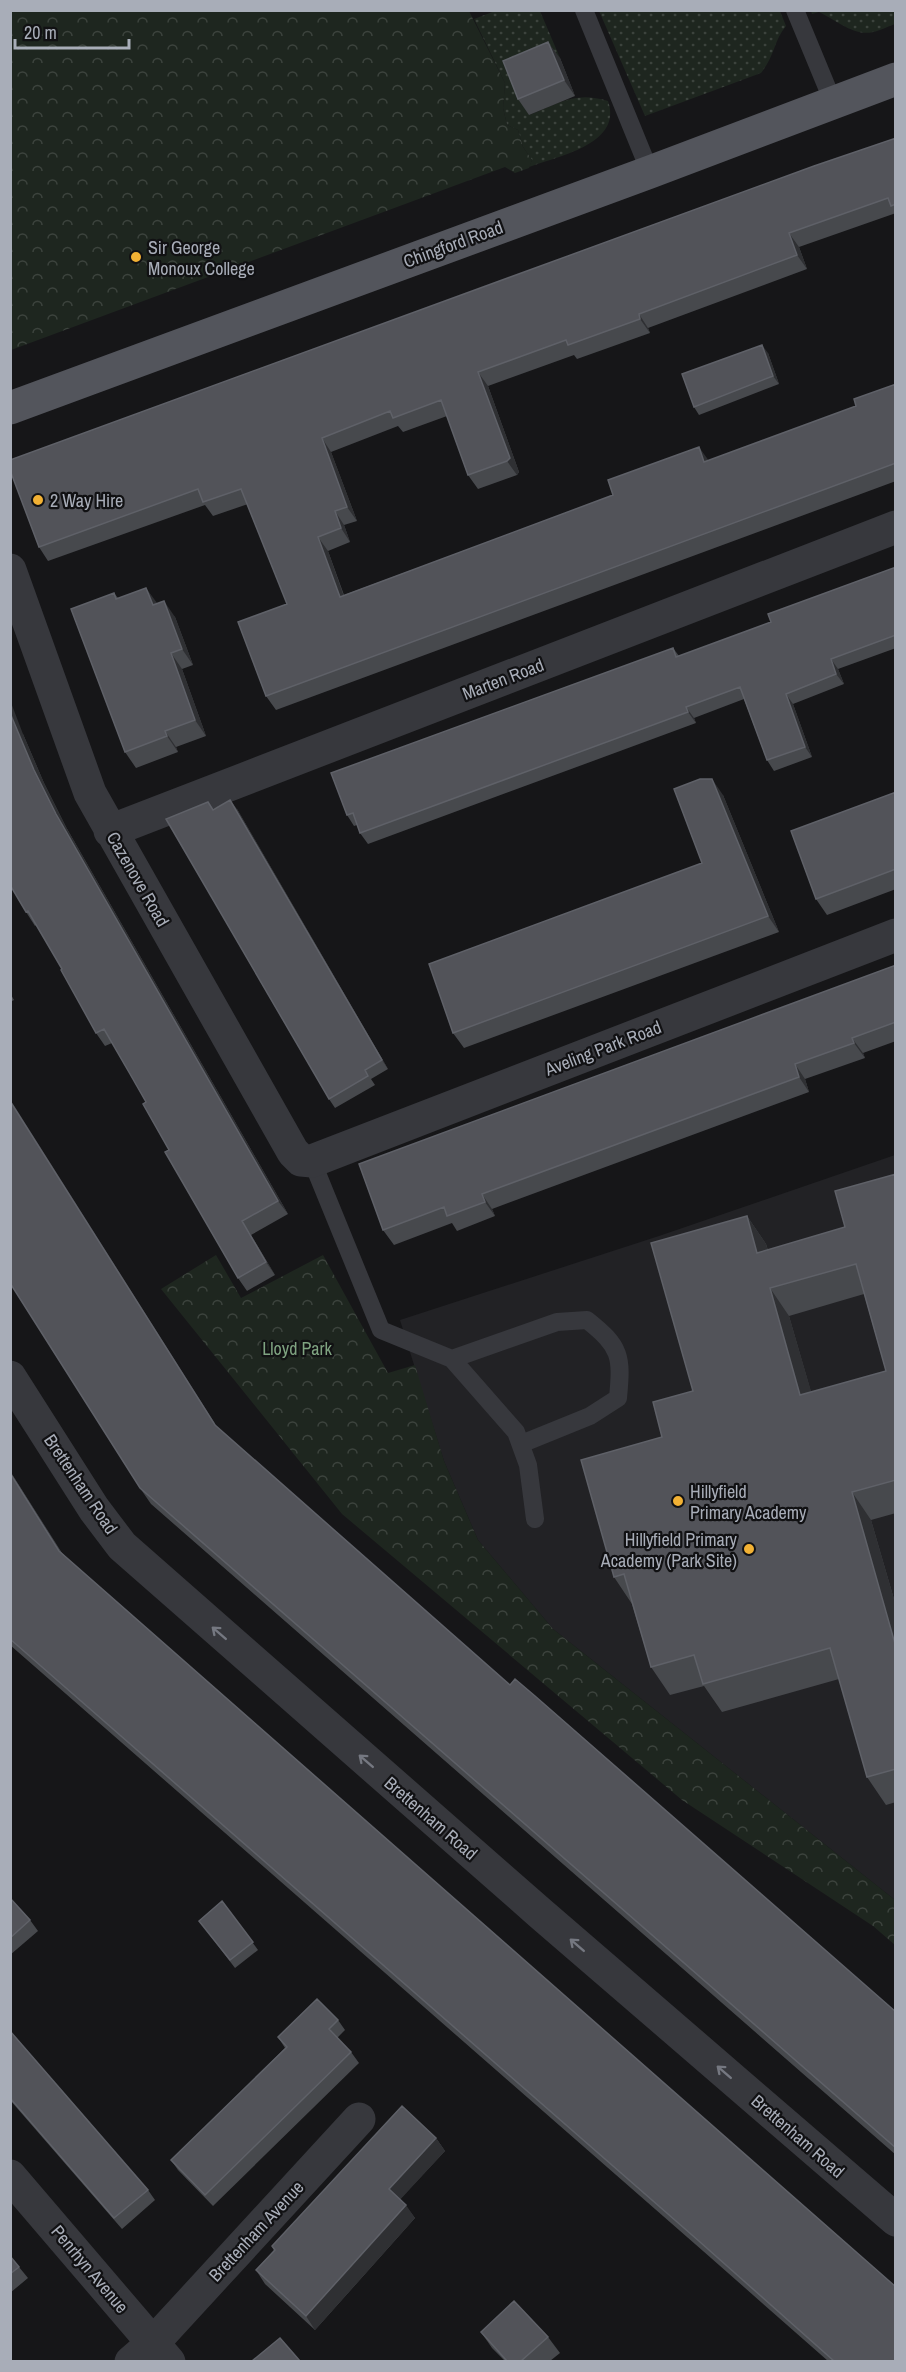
<svg xmlns="http://www.w3.org/2000/svg" width="906" height="2372" font-family="'Archivo Narrow',sans-serif">
  <style>
    .built { fill: #222225 }
    .grass { fill: url(#grass-dots) }
    .forest { fill: url(#forest-crowns) }
    .lines { fill: none; stroke-linecap: round; stroke-linejoin: round }
    .lane { stroke: #37383d; stroke-width: 18 }
    .street { stroke: #37383d; stroke-width: 33 }
    .primary { stroke: #53555c; stroke-width: 33 }
    .wall { fill: #47494d; fill-rule: evenodd }
    .shaded-wall { fill: #2f3033 }
    .building { fill: #525359; stroke: #5f6168; stroke-width: 1.5; fill-rule: evenodd }
    .oneway { stroke: #757881 }
    .poi-dot { fill: #f2b134; stroke: #111113; stroke-width: 2 }
    .labels { text-anchor: middle; dominant-baseline: central; stroke-width: 4.5; stroke-linejoin: round; paint-order: stroke }
    .street-label { font-size: 18px; fill: #a8adb8; stroke: #111113 }
    .poi-label { font-size: 18px; fill: #a8adb8; stroke: #111113; text-anchor: start }
    .park-label { font-size: 18px; fill: #7fa381; stroke: #111113 }
  </style>
  <defs>
    <pattern id="grass-dots" width="8" height="8" patternUnits="userSpaceOnUse" patternTransform="scale(1.5)"><rect width="8" height="8" fill="#1e261f"/><path d="M2 2h.1M6 6h.1" fill="none" stroke="#3c433d" stroke-width="1.8" stroke-linecap="round"/></pattern>
    <pattern id="forest-crowns" width="20" height="18" patternUnits="userSpaceOnUse" patternTransform="scale(1.5)"><rect width="20" height="18" fill="#1e261f"/><path d="M2 6a3 3 0 1 1 6 0M12 15a3 3 0 1 1 6 0" fill="none" stroke="#3c433d"/></pattern>
  </defs>
  <rect width="100%" height="100%" fill="#161618"/>
  <!-- built -->
  <path class="built" d="M 895,1155 L 895,1900 L 553,1629 L 478,1540 L 444,1461 L 400,1320 L 659,1236 Z"/>
  <!-- grass -->
  <path class="grass" d="M 495,11 L 540,11 L 560,58 L 529,115 C 560,103 575,91 608,101 C 623,144 558,156 529,167 L 532,160 L 523,147 L 518,130 L 507,125 L 503,108 L 505,83 L 474,19 Z
    M 599,11 L 780,11 L 786,26 C 774,40 775,56 761,73 L 645,116 Z
    M 811,11 L 895,11 L 895,24 C 888,26 880,31 873,32 C 855,37 834,19 819,12 L 812,14 Z"/>
  <!-- forest -->
  <path class="forest" d="M 11,10 L 469,11 L 505,83 L 503,108 L 507,125 L 518,130 L 523,147 L 532,160 L 529,168 L 515,173 L 505,167 L 11,350 Z
    M 216,1255 L 241,1298 L 323,1255 L 388,1373 L 415,1365 L 444,1461 L 478,1540 L 553,1629 L 895,1900 L 895,1945 L 873,1926 L 682,1800 L 342,1514 L 161,1289 Z"/>
  <g class="lines">
    <!-- lane -->
    <path class="lane" d="M 584,10 L 650,172
      M 795,10 L 833,102
      M 312,1161 L 381,1330 L 452,1359 L 516,1432 L 528,1465 L 535,1519
      M 452,1359 L 557,1322 L 587,1320 C 621,1347 622,1356 618,1398 L 590,1416 L 521,1444"/>
    <!-- street -->
    <path class="street" d="M 10,570 L 90,793 L 293,1152 L 301,1160 L 312,1161 L 896,935
      M 110,831 L 896,527
      M 10,1377 L 94,1509 L 122,1546 L 540,1913 L 896,2220
      M 10,2176 L 169,2362
      M 131,2362 L 153,2343 L 359,2119"/>
    <!-- primary -->
    <path class="primary" d="M 10,408 L 650,172 L 896,79"/>
  </g>
  <!-- wall -->
  <path class="wall" d="M 560,58 L 575,96 L 529,115 L 518,99 Z
    M 896,138 L 896,213 L 799,247 L 807,269 L 648,328 L 650,333 L 577,359 L 574,355 L 488,386 L 519,472 L 517,475 L 478,489 L 468,475 L 447,416 L 403,432 L 398,426 L 331,452 L 357,521 L 344,525 L 350,542 L 328,551 L 344,595 L 856,406 L 896,384 L 896,481 L 276,710 L 266,696 L 287,604 L 248,504 L 213,516 L 205,505 L 48,561 L 39,547 Z
    M 768,353 L 779,384 L 699,415 L 694,407 Z
    M 896,567 L 896,648 L 838,669 L 844,684 L 793,704 L 812,757 L 774,771 L 767,760 L 744,699 L 694,718 L 696,723 L 368,844 L 360,833 L 357,825 L 354,826 L 347,815 L 673,648 L 679,656 L 771,622 Z
    M 114,593 L 118,598 L 157,604 L 175,617 L 193,665 L 182,669 L 206,736 L 176,747 L 178,752 L 136,768 L 125,752 Z
    M 23,734 L 44,783 L 66,827 L 288,1214 L 251,1235 L 275,1275 L 247,1291 L 238,1278 L 169,1150 L 146,1102 L 130,1074 L 112,1043 L 105,1046 L 96,1033 L 62,969 L 36,925 L 35,926 L 26,912 Z
    M 896,792 L 896,889 L 827,915 L 816,899 Z
    M 723,795 L 779,932 L 464,1048 L 453,1033 L 702,863 Z
    M 214,809 L 237,809 L 388,1069 L 371,1079 L 375,1085 L 335,1108 L 329,1099 Z
    M 896,965 L 896,1041 L 863,1053 L 865,1058 L 805,1079 L 809,1092 L 492,1209 L 495,1216 L 457,1231 L 452,1223 L 394,1245 L 383,1230 Z
    M 10,993 L 14,1000 L 10,1002 Z
    M 896,1174 L 896,1513 L 871,1520 L 896,1606 L 896,1802 L 886,1805 L 867,1777 L 839,1679 L 722,1712 L 704,1686 L 670,1695 L 651,1667 L 632,1604 L 614,1577 L 662,1437 L 693,1391 L 747,1216 L 766,1244 L 768,1250 L 845,1227 ZM 864,1294 L 886,1371 L 811,1392 L 789,1316 Z
    M 218,1428 L 510,1685 L 896,2012 L 896,2155 L 151,1504 L 140,1488 Z
    M 10,1471 L 62,1553 L 896,2361 L 828,2361 L 711,2258 L 10,1645 Z
    M 10,1898 L 30,1920 L 38,1931 L 10,1955 Z
    M 222,1901 L 258,1950 L 235,1968 L 199,1921 Z
    M 338,2020 L 345,2030 L 337,2038 L 351,2052 L 359,2063 L 213,2206 L 178,2170 L 171,2160 L 285,2048 L 278,2037 Z
    M 10,2031 L 148,2190 L 155,2200 L 122,2229 L 10,2100 Z
    M 436,2138 L 445,2151 L 400,2199 L 415,2218 L 315,2330 L 265,2284 L 256,2270 L 274,2250 L 272,2246 Z
    M 10,2256 L 28,2278 L 10,2293 Z
    M 481,2332 L 548,2337 L 560,2353 L 550,2361 L 505,2361 L 492,2348 Z"/>
  <!-- shaded-wall -->
  <path class="shaded-wall" d="M 548,42 L 560,58 L 575,96 L 564,80 Z
    M 789,233 L 799,247 L 807,269 L 797,255 Z
    M 639,314 L 648,328 L 650,333 L 640,319 Z
    M 762,345 L 768,353 L 779,384 L 773,376 Z
    M 478,372 L 488,386 L 519,472 L 517,475 L 507,461 Z
    M 322,438 L 331,452 L 357,521 L 347,507 Z
    M 699,447 L 709,461 L 704,462 Z
    M 335,511 L 344,525 L 350,542 L 341,528 Z
    M 318,537 L 328,551 L 349,611 L 340,597 Z
    M 146,588 L 157,603 L 153,605 Z
    M 164,601 L 175,617 L 193,665 L 182,649 Z
    M 171,653 L 182,669 L 206,736 L 195,720 Z
    M 831,659 L 838,669 L 844,684 L 836,674 Z
    M 786,694 L 793,704 L 812,757 L 805,747 Z
    M 10,700 L 23,734 L 44,783 L 66,827 L 288,1214 L 278,1201 L 56,814 L 34,770 L 13,721 L 10,713 Z
    M 686,707 L 694,718 L 696,723 L 688,712 Z
    M 165,731 L 176,747 L 178,752 L 167,736 Z
    M 712,779 L 723,795 L 779,932 L 768,916 Z
    M 230,800 L 237,809 L 388,1069 L 382,1060 Z
    M 852,1038 L 863,1053 L 865,1058 L 854,1043 Z
    M 795,1064 L 805,1079 L 809,1092 L 799,1077 Z
    M 10,1099 L 226,1441 L 215,1425 L 10,1101 Z
    M 482,1194 L 492,1209 L 495,1216 L 485,1202 Z
    M 747,1216 L 766,1244 L 776,1280 L 757,1253 Z
    M 242,1221 L 251,1235 L 275,1275 L 266,1262 Z
    M 770,1288 L 789,1316 L 820,1422 L 800,1395 Z
    M 10,1471 L 70,1567 L 59,1551 L 10,1473 Z
    M 852,1492 L 871,1520 L 896,1606 L 896,1647 Z
    M 436,2138 L 445,2151 L 398,2202 L 389,2189 Z
    M 406,2205 L 415,2218 L 315,2330 L 306,2316 Z"/>
  <!-- building -->
  <path class="building" d="M 548,42 L 564,80 L 518,99 L 503,61 Z
    M 896,138 L 896,204 L 891,206 L 888,198 L 789,233 L 797,255 L 639,314 L 640,319 L 568,345 L 566,340 L 478,372 L 510,458 L 507,461 L 468,475 L 441,400 L 393,418 L 390,411 L 322,438 L 347,507 L 335,511 L 341,528 L 318,537 L 340,597 L 613,495 L 608,480 L 699,447 L 704,462 L 856,406 L 854,399 L 896,384 L 896,463 L 266,696 L 238,622 L 287,604 L 241,489 L 203,502 L 198,489 L 39,547 L 10,470 L 10,460 L 814,166 Z
    M 762,345 L 773,376 L 694,407 L 682,374 Z
    M 896,567 L 896,635 L 831,659 L 836,674 L 786,694 L 805,747 L 767,760 L 740,687 L 686,707 L 688,712 L 360,833 L 353,813 L 347,815 L 331,773 L 673,648 L 676,657 L 771,622 L 768,614 Z
    M 146,588 L 153,605 L 164,601 L 182,649 L 171,653 L 195,720 L 165,731 L 167,736 L 125,752 L 71,609 L 114,593 L 116,599 Z
    M 10,713 L 34,770 L 56,814 L 278,1201 L 242,1221 L 266,1262 L 238,1278 L 165,1152 L 169,1150 L 143,1104 L 146,1102 L 130,1074 L 104,1029 L 96,1033 L 61,970 L 62,969 L 28,911 L 26,912 L 10,885 Z
    M 700,779 L 712,779 L 768,916 L 453,1033 L 429,964 L 702,863 L 674,789 Z
    M 896,792 L 896,869 L 816,899 L 791,831 Z
    M 230,800 L 382,1060 L 365,1070 L 368,1076 L 329,1099 L 166,819 L 208,802 L 213,810 Z
    M 896,965 L 896,1022 L 852,1038 L 854,1043 L 795,1064 L 799,1077 L 482,1194 L 485,1202 L 447,1216 L 444,1207 L 383,1230 L 359,1164 Z
    M 10,1101 L 215,1425 L 510,1685 L 515,1679 L 535,1696 L 896,2012 L 896,2148 L 140,1488 L 10,1283 Z
    M 896,1174 L 896,1480 L 852,1492 L 896,1647 L 896,1769 L 867,1777 L 830,1648 L 703,1684 L 694,1655 L 651,1667 L 624,1574 L 614,1577 L 581,1460 L 662,1437 L 653,1402 L 693,1391 L 651,1243 L 747,1216 L 757,1253 L 845,1227 L 835,1191 ZM 856,1264 L 886,1371 L 800,1395 L 770,1288 Z
    M 10,1473 L 59,1551 L 896,2287 L 896,2361 L 834,2361 L 700,2242 L 10,1639 Z
    M 10,1898 L 30,1920 L 10,1938 Z
    M 222,1901 L 253,1942 L 230,1960 L 199,1921 Z
    M 317,1999 L 338,2020 L 329,2029 L 351,2052 L 205,2195 L 171,2160 L 287,2047 L 278,2037 Z
    M 10,2031 L 148,2190 L 114,2218 L 10,2098 Z
    M 402,2106 L 436,2138 L 389,2189 L 406,2205 L 306,2316 L 256,2270 L 275,2250 L 272,2246 Z
    M 10,2256 L 19,2267 L 10,2274 Z
    M 514,2301 L 548,2337 L 521,2361 L 507,2361 L 481,2332 Z
    M 280,2338 L 300,2361 L 252,2361 Z"/>
  <!-- one-way arrows -->
  <defs><path id="oneway-shaft" d="M-6 0H5M1.5-3L5.5 0L1.5 3" fill="none" stroke-width="1.6" stroke-linecap="round" stroke-linejoin="round" transform="scale(1.5)"/></defs>
  <g class="oneway">
    <use href="#oneway-shaft" transform="translate(219 1633) rotate(-139)"/>
    <use href="#oneway-shaft" transform="translate(366 1761) rotate(-139)"/>
    <use href="#oneway-shaft" transform="translate(577 1945) rotate(-139)"/>
    <use href="#oneway-shaft" transform="translate(724 2072) rotate(-139)"/>
  </g>
  <!-- markers -->
  <g class="poi-dot">
    <circle cx="136" cy="257" r="6"/>
    <circle cx="38" cy="500" r="6"/>
    <circle cx="678" cy="1501" r="6"/>
    <circle cx="749" cy="1549" r="6"/>
  </g>
  <g class="labels">
    <!-- street labels -->
    <g class="street-label">
      <text transform="translate(453 244) rotate(-20)">Chingford Road</text>
      <text transform="translate(503 679) rotate(-21)">Marten Road</text>
      <text transform="translate(138 879) rotate(60)">Cazenove Road</text>
      <text transform="translate(603 1048) rotate(-21)">Aveling Park Road</text>
      <text transform="translate(81 1484) rotate(56)">Brettenham Road</text>
      <text transform="translate(431 1818) rotate(41)">Brettenham Road</text>
      <text transform="translate(798 2136) rotate(41)">Brettenham Road</text>
      <text transform="translate(256 2231) rotate(-47)">Brettenham Avenue</text>
      <text transform="translate(90 2269) rotate(50)">Penrhyn Avenue</text>
    </g>
    <!-- poi labels -->
    <g class="poi-label">
      <text x="148" y="247">Sir George<tspan x="148" dy="21">Monoux College</tspan></text>
      <text x="50" y="500">2 Way Hire</text>
      <text x="690" y="1491">Hillyfield<tspan x="690" dy="21">Primary Academy</tspan></text>
      <text x="737" y="1539" text-anchor="end">Hillyfield Primary<tspan x="737" dy="21">Academy (Park Site)</tspan></text>
    </g>
    <!-- park labels -->
    <g class="park-label">
      <text x="297" y="1348">Lloyd Park</text>
    </g>
  </g>
  <!-- border -->
  <rect width="906" height="2372" fill="none" stroke="#a8adb8" stroke-width="24"/>
  <!-- scale -->
  <path d="M15 39v9h114v-9" fill="none" stroke="#a8adb8" stroke-width="3"/>
  <text x="24" y="39" font-size="18" fill="#a8adb8" stroke="#111113" stroke-width="4.5" paint-order="stroke">20 m</text>
</svg>
